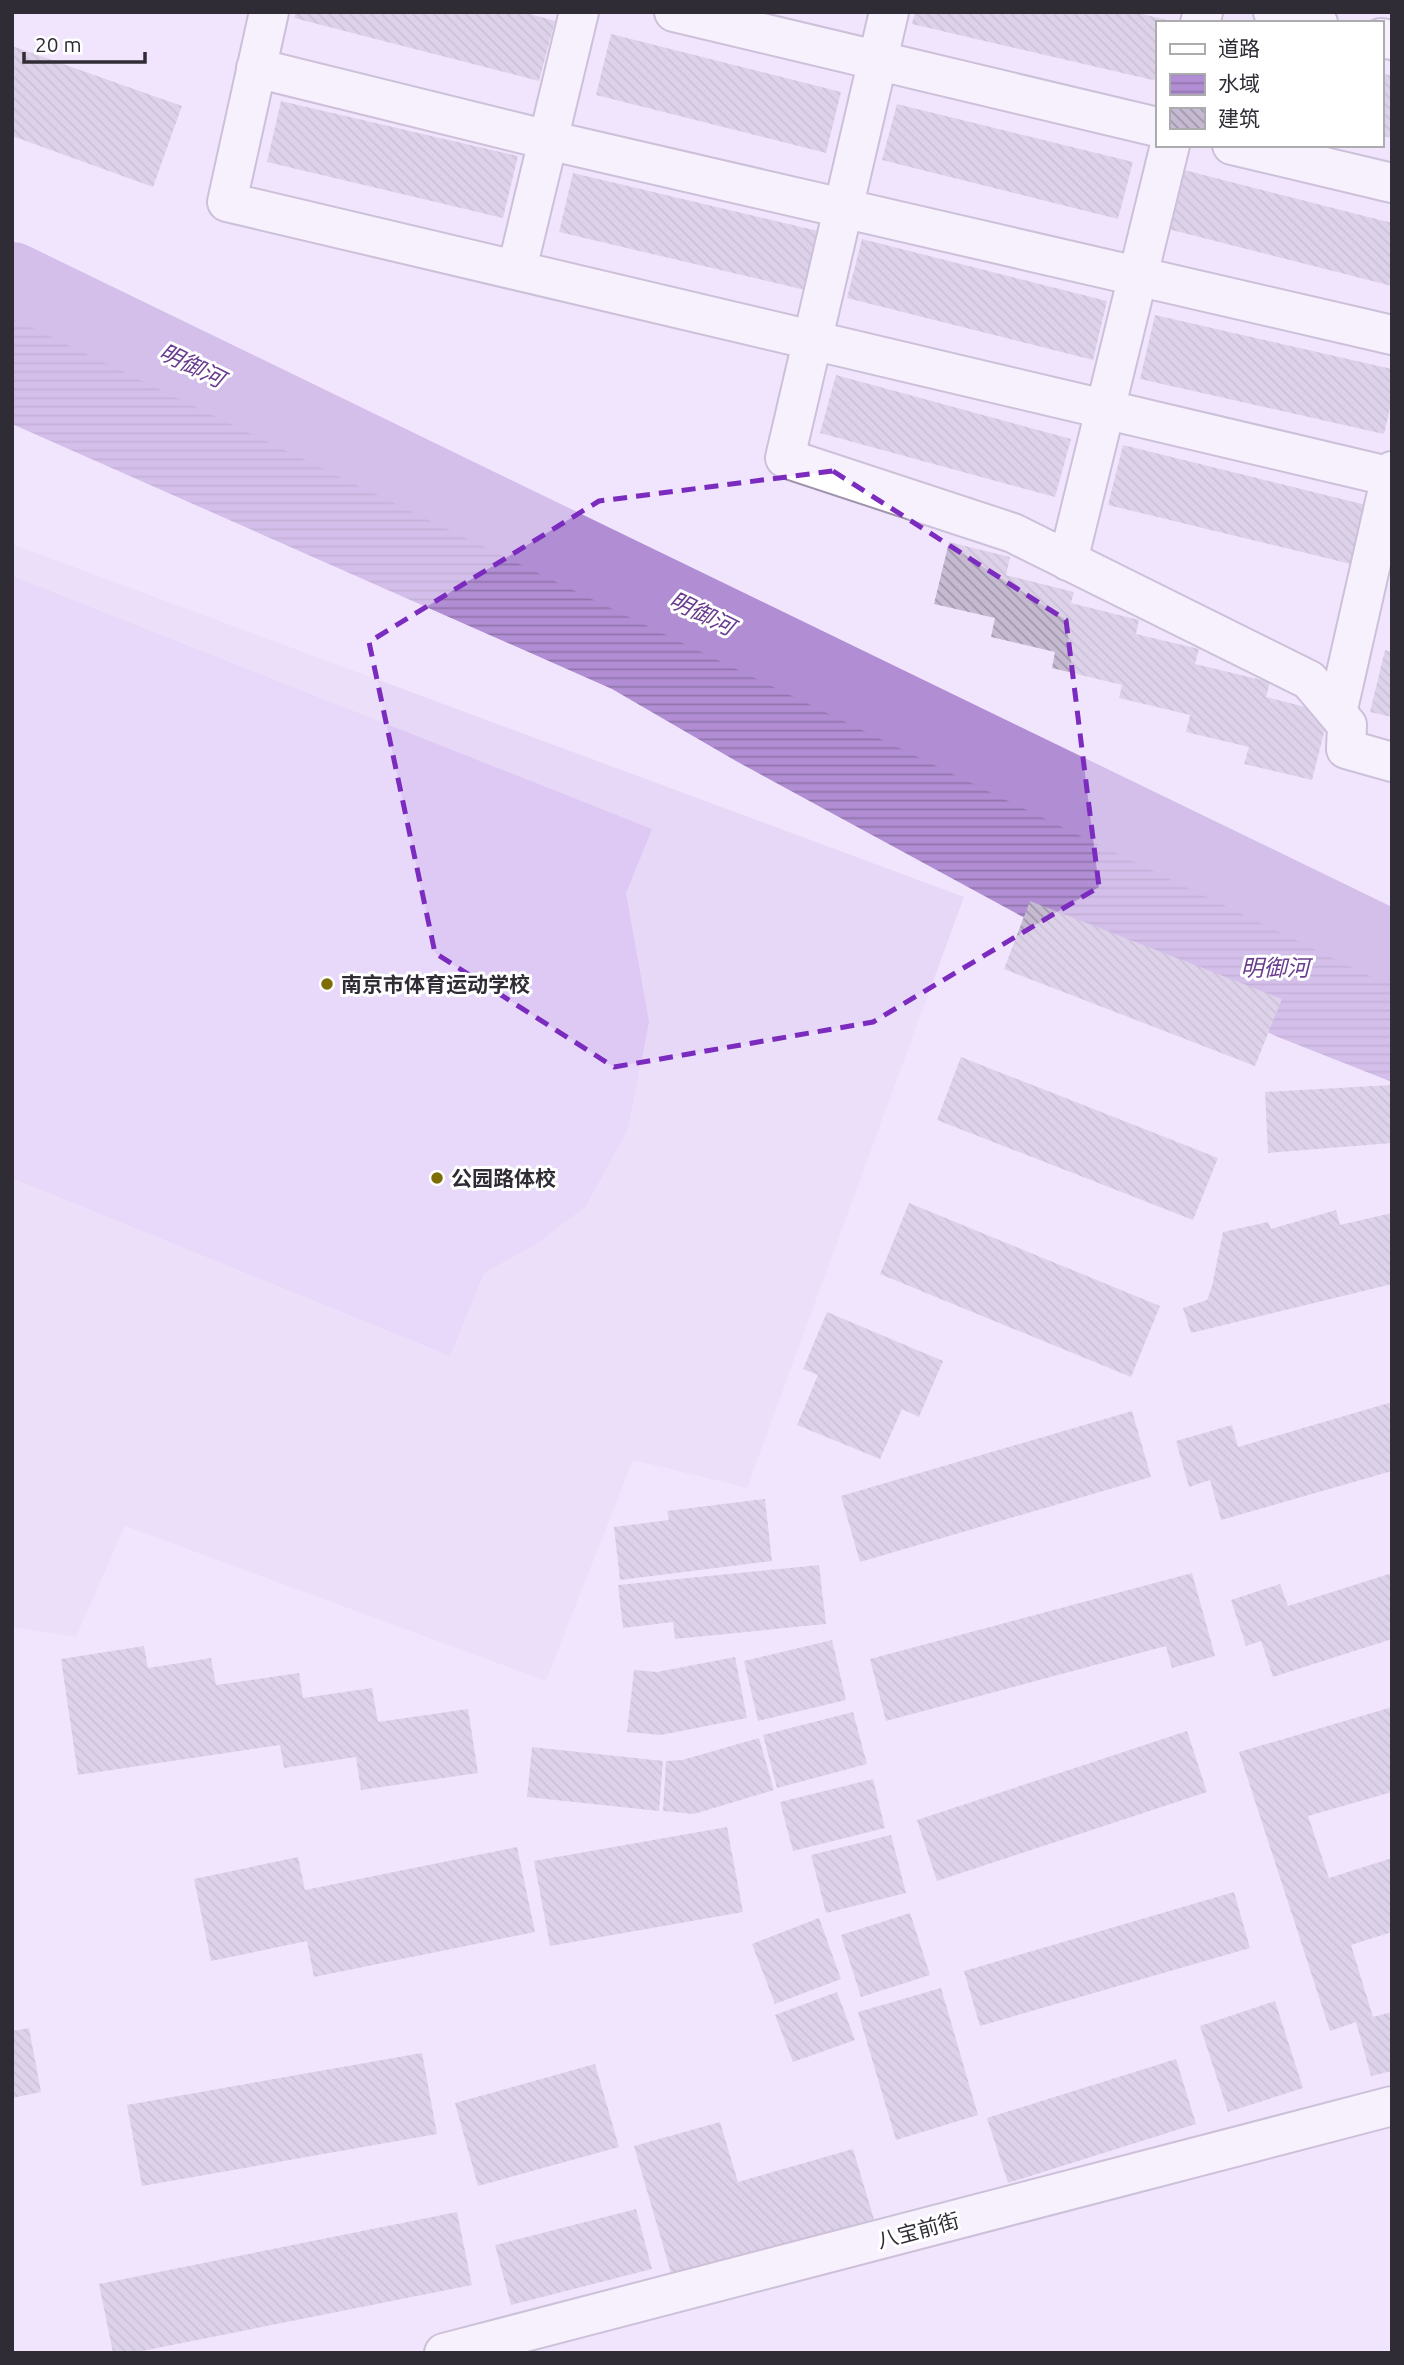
<svg xmlns="http://www.w3.org/2000/svg" width="1404" height="2365" font-family="Ubuntu,'Noto Sans SC',sans-serif">
  <style>
    .built { fill: #e6d8f6 }
    .garden { fill: #dec9f5 }
    .water { fill: url(#water-rules) }
    .lines { fill: none; stroke-linecap: round; stroke-linejoin: round }
    .river { stroke: #b18ed3; stroke-width: 72 }
    .building { fill: url(#building-back-hatch) }
    .minor-casing { stroke: #9f94ab; stroke-width: 42 }
    .minor { stroke: #fff; stroke-width: 38 }
    .marked { fill: none; stroke: #7b2cbf; stroke-width: 5; stroke-dasharray: 14 9; stroke-linejoin: round }
    .poi-dot { fill: #7e6c05; stroke: #fff; stroke-width: 2.5 }
    .labels { text-anchor: middle; dominant-baseline: central; stroke-width: 6; stroke-linejoin: round; paint-order: stroke }
    .poi-label { font-size: 21px; font-weight: bold; fill: #302c35; stroke: #fff; text-anchor: start }
    .street-label { font-size: 21px; fill: #302c35; stroke: #fff }
    .water-label { font-size: 23px; font-style: italic; fill: #693c8f; stroke: #fff }
  </style>
  <defs>
    <pattern id="water-rules" width="6" height="5" patternUnits="userSpaceOnUse" patternTransform="scale(1.75)"><rect width="6" height="5" fill="#b18ed3"/><path d="M0 2.5h6" fill="none" stroke="#9074ac"/></pattern>
    <pattern id="building-back-hatch" width="6" height="6" patternUnits="userSpaceOnUse" patternTransform="scale(1.75)"><rect width="6" height="6" fill="#c5bad1"/><path d="M-1 5l2 2M0 0l6 6M5-1l2 2" fill="none" stroke="#a097aa"/></pattern>
  </defs>
  <rect width="100%" height="100%" fill="#f1e5fe"/>
  <!-- built -->
  <path class="built" d="M 12,544 L 964,897 L 747,1488 L 633,1460 L 546,1681 L 125,1526 L 76,1637 L 12,1627 Z"/>
  <!-- garden -->
  <path class="garden" d="M 12,576 L 652,829 L 626,893 L 649,1022 L 628,1129 L 586,1206 L 535,1245 L 484,1273 L 450,1356 L 12,1178 Z"/>
  <!-- water -->
  <path class="water" d="M 12,298 L 502,525 L 1001,772 L 1392,951 L 1392,1082 L 1278,1037 L 1045,929 L 736,761 L 612,689 L 12,424 Z"/>
  <g class="lines">
    <!-- river -->
    <path class="river" d="M 12,278 L 1392,947"/>
  </g>
  <!-- building -->
  <path class="building" d="M 296,12 L 523,12 L 555,21 L 539,81 L 294,18 Z
    M 915,12 L 1134,12 L 1175,22 L 1157,23 L 1157,81 L 912,24 Z
    M 611,34 L 841,92 L 826,153 L 596,95 Z
    M 12,46 L 182,106 L 153,187 L 12,136 Z
    M 1381,73 L 1392,76 L 1392,138 L 1381,136 Z
    M 281,101 L 518,156 L 503,218 L 267,162 Z
    M 897,104 L 1133,162 L 1118,219 L 882,160 Z
    M 1184,170 L 1392,223 L 1392,286 L 1168,229 Z
    M 573,173 L 818,231 L 805,290 L 559,232 Z
    M 862,239 L 1107,301 L 1093,360 L 847,298 Z
    M 1155,315 L 1392,369 L 1392,399 L 1384,434 L 1140,379 Z
    M 836,375 L 1071,439 L 1055,497 L 820,433 Z
    M 1123,445 L 1370,506 L 1355,565 L 1108,505 Z
    M 949,542 L 1010,557 L 1006,575 L 1074,592 L 1071,603 L 1139,620 L 1136,634 L 1199,649 L 1195,664 L 1270,682 L 1266,697 L 1329,713 L 1312,780 L 1244,764 L 1249,747 L 1186,732 L 1190,715 L 1119,698 L 1122,685 L 1052,668 L 1055,652 L 991,637 L 995,618 L 934,604 Z
    M 1385,650 L 1392,652 L 1392,717 L 1370,712 Z
    M 1030,901 L 1282,999 L 1255,1066 L 1004,969 Z
    M 961,1057 L 1218,1158 L 1193,1220 L 937,1120 Z
    M 1392,1085 L 1392,1143 L 1268,1153 L 1265,1092 Z
    M 909,1203 L 1160,1306 L 1131,1377 L 880,1274 Z
    M 1336,1210 L 1340,1225 L 1392,1213 L 1392,1284 L 1191,1333 L 1183,1308 L 1207,1300 L 1212,1286 L 1223,1232 L 1268,1222 L 1271,1229 Z
    M 827,1312 L 943,1361 L 919,1417 L 902,1409 L 880,1459 L 797,1425 L 818,1375 L 803,1369 Z
    M 1392,1402 L 1392,1471 L 1221,1520 L 1210,1480 L 1189,1487 L 1176,1441 L 1232,1425 L 1238,1447 Z
    M 1132,1411 L 1151,1477 L 860,1562 L 841,1496 Z
    M 765,1499 L 772,1561 L 620,1580 L 614,1527 L 669,1520 L 667,1511 Z
    M 819,1565 L 826,1624 L 675,1639 L 673,1622 L 623,1628 L 618,1585 Z
    M 1192,1573 L 1215,1656 L 1172,1668 L 1166,1646 L 886,1721 L 870,1659 Z
    M 1392,1573 L 1392,1639 L 1273,1677 L 1261,1641 L 1246,1646 L 1231,1600 L 1280,1584 L 1288,1606 Z
    M 832,1640 L 846,1700 L 758,1721 L 744,1661 Z
    M 144,1646 L 148,1668 L 211,1658 L 216,1685 L 299,1673 L 303,1698 L 372,1688 L 378,1722 L 468,1709 L 478,1773 L 361,1790 L 356,1757 L 284,1768 L 280,1745 L 78,1775 L 61,1659 Z
    M 735,1657 L 747,1718 L 661,1735 L 627,1732 L 634,1670 L 657,1672 Z
    M 1392,1707 L 1392,1792 L 1308,1816 L 1329,1878 L 1392,1858 L 1392,1932 L 1351,1945 L 1373,2017 L 1392,2012 L 1392,2071 L 1371,2076 L 1356,2022 L 1330,2031 L 1239,1752 Z
    M 853,1712 L 867,1764 L 777,1788 L 763,1735 Z
    M 1187,1731 L 1207,1792 L 937,1881 L 917,1820 Z
    M 759,1738 L 774,1790 L 694,1814 L 663,1811 L 666,1761 L 682,1760 Z
    M 532,1747 L 663,1761 L 659,1811 L 527,1797 Z
    M 873,1779 L 885,1828 L 793,1851 L 780,1802 Z
    M 727,1827 L 743,1912 L 550,1946 L 534,1861 Z
    M 891,1835 L 906,1893 L 826,1913 L 811,1855 Z
    M 517,1847 L 535,1932 L 314,1977 L 307,1941 L 211,1961 L 194,1879 L 298,1857 L 305,1890 Z
    M 1234,1892 L 1250,1948 L 980,2026 L 964,1971 Z
    M 910,1913 L 930,1975 L 861,1997 L 841,1935 Z
    M 819,1918 L 841,1979 L 775,2004 L 752,1944 Z
    M 941,1988 L 978,2115 L 896,2140 L 858,2012 Z
    M 837,1992 L 855,2040 L 793,2062 L 775,2015 Z
    M 1275,2001 L 1303,2088 L 1228,2112 L 1200,2026 Z
    M 29,2028 L 41,2092 L 12,2098 L 12,2031 Z
    M 422,2053 L 437,2134 L 142,2186 L 127,2105 Z
    M 1176,2059 L 1196,2124 L 1008,2183 L 987,2118 Z
    M 595,2064 L 619,2147 L 478,2186 L 455,2103 Z
    M 720,2122 L 738,2182 L 853,2149 L 875,2223 L 673,2280 L 634,2146 Z
    M 636,2209 L 652,2269 L 511,2305 L 495,2245 Z
    M 457,2212 L 472,2285 L 132,2353 L 113,2353 L 99,2284 Z"/>
  <g class="lines">
    <!-- minor casing -->
    <g class="minor-casing">
      <path id="minor" d="M 269,12 L 227,202 L 1392,477
        M 674,12 L 1157,127
        M 889,12 L 785,458 L 1013,533 L 1309,680 L 1347,725 L 1346,749 L 1392,762
        M 1273,12 L 1318,23
        M 1200,23 L 1203,12
        M 1381,38 L 1392,40
        M 256,68 L 548,140 L 1392,335
        M 1232,145 L 1392,183
        M 517,269 L 579,12
        M 1068,561 L 1170,145
        M 1337,713 L 1392,471
        M 444,2353 L 1392,2106"/>
    </g>
    <!-- minor -->
    <use href="#minor" class="minor"/>
  </g>
  <!-- marked area -->
  <path d="M0 0H1404V2365H0ZM 833,471 L 1066,620 L 1099,887 L 873,1022 L 614,1067 L 435,953 L 369,642 L 599,501 Z" fill="#f1e5fe" fill-opacity=".55" fill-rule="evenodd"/>
  <path class="marked" d="M 833,471 L 1066,620 L 1099,887 L 873,1022 L 614,1067 L 435,953 L 369,642 L 599,501 Z"/>
  <!-- markers -->
  <g class="poi-dot">
    <circle cx="327" cy="984" r="7"/>
    <circle cx="437" cy="1178" r="7"/>
  </g>
  <g class="labels">
    <!-- poi labels -->
    <g class="poi-label">
      <text x="341" y="984">南京市体育运动学校</text>
      <text x="451" y="1178">公园路体校</text>
    </g>
    <!-- street labels -->
    <g class="street-label">
      <text transform="translate(918 2230) rotate(-15)">八宝前街</text>
    </g>
    <!-- water labels -->
    <g class="water-label">
      <text transform="translate(192 365) rotate(26)">明御河</text>
      <text transform="translate(702 613) rotate(26)">明御河</text>
      <text x="1275" y="967">明御河</text>
    </g>
  </g>
  <!-- border -->
  <rect width="1404" height="2365" fill="none" stroke="#302c35" stroke-width="28"/>
  <!-- legend -->
  <rect x="1156" y="21" width="228" height="126" fill="#ffffff" stroke="#acabae" stroke-width="2"/>
  <rect x="1170" y="44" width="35" height="10" fill="#ffffff" stroke="#acabae" stroke-width="2"/>
  <text x="1218" y="56" font-size="21" fill="#302c35">道路</text>
  <rect x="1170" y="74" width="35" height="21" fill="url(#water-rules)" stroke="#acabae" stroke-width="2"/>
  <text x="1218" y="91" font-size="21" fill="#302c35">水域</text>
  <rect x="1170" y="108" width="35" height="21" fill="url(#building-back-hatch)" stroke="#acabae" stroke-width="2"/>
  <text x="1218" y="126" font-size="21" fill="#302c35">建筑</text>
  <!-- scale -->
  <path d="M24 52v10h121v-10" fill="none" stroke="#302c35" stroke-width="3.5"/>
  <text x="35" y="52" font-size="21" fill="#302c35" stroke="#ffffff" stroke-width="5" paint-order="stroke">20 m</text>
</svg>
